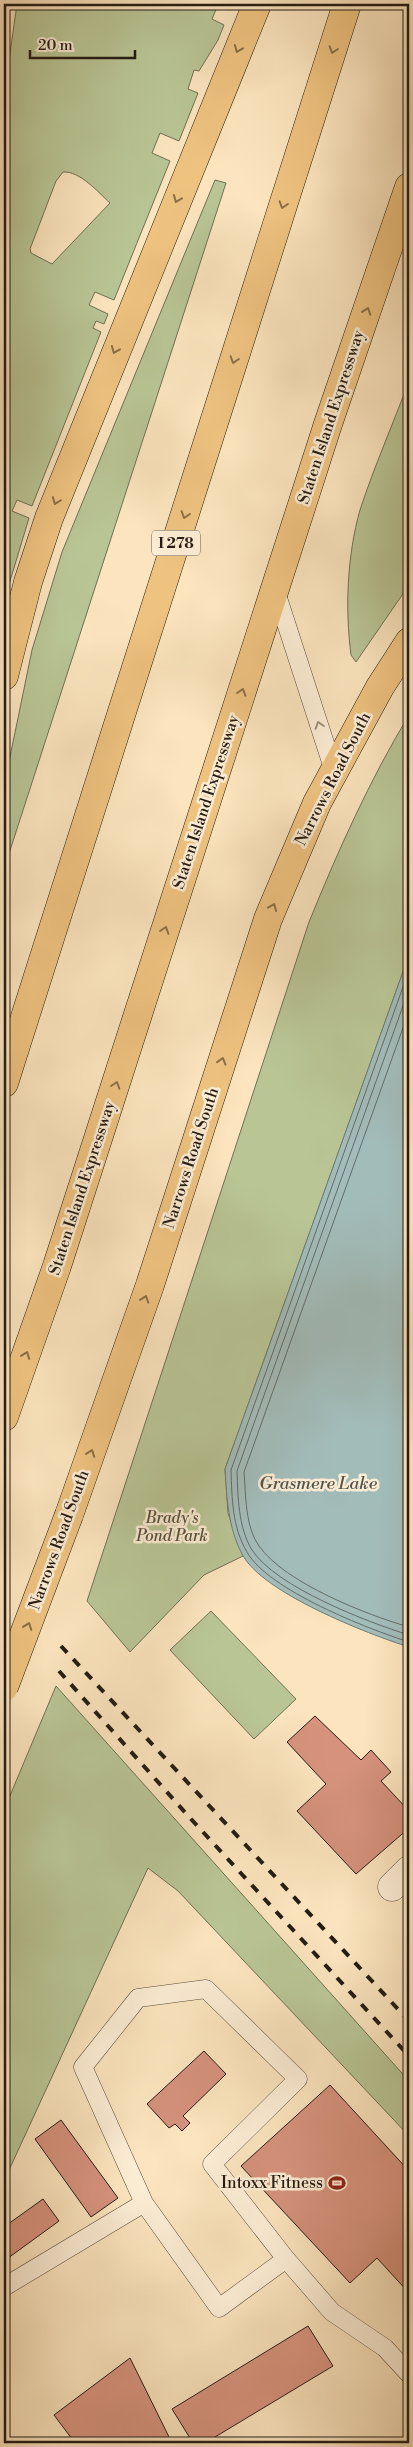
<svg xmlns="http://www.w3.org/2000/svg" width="413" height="2447" font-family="'Libre Bodoni',serif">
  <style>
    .green { fill: #b9c595; stroke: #6f7054; fill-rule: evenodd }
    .water { fill: #a2bcba; stroke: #707c78 }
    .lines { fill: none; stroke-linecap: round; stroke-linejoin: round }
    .shore { stroke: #646c67; stroke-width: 1 }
    .building { fill: #d6927d; stroke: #251c14 }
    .lane-casing { stroke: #5a4e3e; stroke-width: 19 }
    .street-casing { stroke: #5a4e3e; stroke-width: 29 }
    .primary-casing { stroke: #251c14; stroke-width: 29 }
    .highway-casing { stroke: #251c14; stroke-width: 29 }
    .lane { stroke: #fcedd5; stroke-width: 18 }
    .street { stroke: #fcedd5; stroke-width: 28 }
    .primary { stroke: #eec27f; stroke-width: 28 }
    .highway { stroke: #eec27f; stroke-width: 28 }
    .rail { stroke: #251c14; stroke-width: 4; stroke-dasharray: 9 9; stroke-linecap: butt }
    .primary-bridge-casing { stroke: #251c14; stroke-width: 29; stroke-linecap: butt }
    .primary-bridge { stroke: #eec27f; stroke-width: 28 }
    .oneway { stroke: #8a6f4a }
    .oneway2 { stroke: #9b8f7e }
    .labels { text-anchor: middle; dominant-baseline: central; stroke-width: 5; stroke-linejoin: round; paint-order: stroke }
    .shield { fill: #fcedd5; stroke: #665b4e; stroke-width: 1 }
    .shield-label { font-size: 15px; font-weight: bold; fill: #251c14 }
    .street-label { font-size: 16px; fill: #251c14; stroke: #fcedd5 }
    .park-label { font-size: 16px; font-style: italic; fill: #514f3b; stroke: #fcedd5 }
    .poi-label { font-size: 16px; fill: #251c14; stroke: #fcedd5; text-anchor: end }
    .water-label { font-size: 18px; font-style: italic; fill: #51544e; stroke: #fcedd5 }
  </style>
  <rect width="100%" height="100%" fill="#fbe4be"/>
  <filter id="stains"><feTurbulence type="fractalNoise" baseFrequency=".004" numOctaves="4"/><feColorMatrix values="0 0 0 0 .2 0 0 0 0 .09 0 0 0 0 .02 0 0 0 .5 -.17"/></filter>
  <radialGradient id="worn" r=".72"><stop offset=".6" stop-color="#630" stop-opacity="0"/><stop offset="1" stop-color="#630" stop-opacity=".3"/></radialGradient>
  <!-- green -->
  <path class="green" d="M 17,4 L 232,4 L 230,10 L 218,5 L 212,19 L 224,25 L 218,40 L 199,71 L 194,70 L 188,89 L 198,93 L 179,141 L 160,133 L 152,153 L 170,161 L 114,300 L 95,292 L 89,305 L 108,314 L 104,324 L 96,321 L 93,328 L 101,332 L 32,506 L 17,500 L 12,511 L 29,518 L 4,601 L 4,96 ZM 63,172 C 80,171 98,192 110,203 L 52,264 L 31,253 L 30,249 L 56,181 Z
    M 215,180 L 226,183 L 4,869 L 4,786 L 32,650 L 62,552 Z
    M 409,381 L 409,585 L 356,662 L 351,655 C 345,609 347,556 360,510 C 374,467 393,424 409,381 Z
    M 409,715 L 409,955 L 225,1469 L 228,1513 L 243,1556 L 204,1575 L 130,1652 L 87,1601 L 309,922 C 338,851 369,781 409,715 Z
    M 211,1611 L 296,1699 L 254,1739 L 170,1650 Z
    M 56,1686 L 409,2081 L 409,2136 L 178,1891 L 148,1868 L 4,2181 L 4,1810 Z"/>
  <!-- water -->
  <path class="water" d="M 409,955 L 409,1647 C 368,1634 262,1593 242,1554 C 228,1527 227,1499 225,1469 Z"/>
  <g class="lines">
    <!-- shore -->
    <path class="shore" d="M 409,970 L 231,1470 C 232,1498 232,1527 247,1552 C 268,1590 368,1629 409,1642
      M 409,989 L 237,1471 C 238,1497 238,1527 252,1550 C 276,1587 367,1622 409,1635
      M 409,1011 L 244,1472 C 246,1496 245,1526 259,1546 C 285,1583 367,1615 409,1627"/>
  </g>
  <!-- building -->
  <path class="building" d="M 315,1716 L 361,1760 L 371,1750 L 391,1772 L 381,1781 L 409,1811 L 409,1828 L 356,1874 L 297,1811 L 326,1784 L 287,1742 Z
    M 204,2051 L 226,2074 L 183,2116 L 190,2123 L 182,2131 L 175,2124 L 169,2128 L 147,2104 Z
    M 330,2085 L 409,2171 L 409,2293 L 377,2258 L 350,2283 L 241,2166 Z
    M 61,2120 L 118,2198 L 91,2217 L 35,2139 Z
    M 43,2199 L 59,2221 L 4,2261 L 4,2227 Z
    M 308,2326 L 333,2366 L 205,2443 L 193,2443 L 172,2409 Z
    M 130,2358 L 172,2443 L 75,2443 L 54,2415 Z"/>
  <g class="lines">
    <!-- lane casing -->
    <g class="lane-casing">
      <path id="lane" d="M 275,589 L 334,771
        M 144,2203 L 83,2067 L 138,1998 L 206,1989 L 298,2079 L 212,2164 L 286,2259 L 332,2312 L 385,2348 L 409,2374
        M 4,2287 L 144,2203 L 219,2308 L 286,2259"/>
    </g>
    <!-- street casing -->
    <g class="street-casing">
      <path id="street" d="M 392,1887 L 409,1870"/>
    </g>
    <!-- primary casing -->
    <g class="primary-casing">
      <path id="primary" d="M 69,1515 L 150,1285 L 268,919 L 317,803 L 380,687 L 409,642"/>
    </g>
    <!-- highway casing -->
    <g class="highway-casing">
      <path id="highway" d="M 4,676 L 28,582 L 49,518 L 257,4
        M 4,1083 L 347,4
        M 4,1417 L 57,1266 L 328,424 L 409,187"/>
    </g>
    <!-- lane -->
    <use href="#lane" class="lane"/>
    <!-- street -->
    <use href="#street" class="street"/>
    <!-- primary -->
    <use href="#primary" class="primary"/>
    <!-- highway -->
    <use href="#highway" class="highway"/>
    <!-- rail -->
    <path class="rail" d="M 61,1646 L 409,2021
      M 59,1671 L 191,1819 L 409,2056"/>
    <!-- primary-bridge casing -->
    <g class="primary-bridge-casing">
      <path id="primary-bridge" d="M 4,1687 L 69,1515"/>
    </g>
    <!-- primary-bridge -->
    <use href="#primary-bridge" class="primary-bridge"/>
  </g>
  <!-- one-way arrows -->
  <defs><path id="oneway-chevron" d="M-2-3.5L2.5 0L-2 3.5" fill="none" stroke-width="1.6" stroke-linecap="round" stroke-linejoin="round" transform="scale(1.25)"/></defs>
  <g class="oneway">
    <use href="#oneway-chevron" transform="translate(238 49) rotate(112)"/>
    <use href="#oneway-chevron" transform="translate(333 50) rotate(108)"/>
    <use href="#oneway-chevron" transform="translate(177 199) rotate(112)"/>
    <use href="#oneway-chevron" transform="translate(283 205) rotate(108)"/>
    <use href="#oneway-chevron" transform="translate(367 311) rotate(-71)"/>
    <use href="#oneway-chevron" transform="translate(115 350) rotate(112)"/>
    <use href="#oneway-chevron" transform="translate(234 360) rotate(108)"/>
    <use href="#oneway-chevron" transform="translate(56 501) rotate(111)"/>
    <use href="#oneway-chevron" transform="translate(185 515) rotate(108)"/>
    <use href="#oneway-chevron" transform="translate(242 692) rotate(-72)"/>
    <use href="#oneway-chevron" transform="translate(273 907) rotate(-68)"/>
    <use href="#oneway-chevron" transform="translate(165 930) rotate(-72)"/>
    <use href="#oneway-chevron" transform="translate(222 1061) rotate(-73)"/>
    <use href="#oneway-chevron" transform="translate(116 1085) rotate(-72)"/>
    <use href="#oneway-chevron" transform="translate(145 1299) rotate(-71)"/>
    <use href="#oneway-chevron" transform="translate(26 1355) rotate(-70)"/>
    <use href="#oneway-chevron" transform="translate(91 1453) rotate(-70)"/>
    <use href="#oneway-chevron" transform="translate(28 1626) rotate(-70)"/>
  </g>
  <use class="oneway2" href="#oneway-chevron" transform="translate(319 725) rotate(-108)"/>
  <!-- icons -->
  <defs>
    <g id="stadium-bare" transform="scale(1.35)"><path d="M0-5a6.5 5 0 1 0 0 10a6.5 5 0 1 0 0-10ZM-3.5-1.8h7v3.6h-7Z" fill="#8f2418" stroke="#fcedd5" stroke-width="2.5" paint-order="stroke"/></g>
  </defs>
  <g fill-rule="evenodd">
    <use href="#stadium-bare" x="337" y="2183"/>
  </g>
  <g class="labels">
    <!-- shield labels -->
    <rect class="shield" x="152" y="530.5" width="48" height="25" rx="4"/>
    <g class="shield-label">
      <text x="176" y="543">I 278</text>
    </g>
    <!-- street labels -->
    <g class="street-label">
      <text transform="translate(331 417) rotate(-72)">Staten Island Expressway</text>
      <text transform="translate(333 779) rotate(-63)">Narrows Road South</text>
      <text transform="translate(206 802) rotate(-72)">Staten Island Expressway</text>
      <text transform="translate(191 1158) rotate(-72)">Narrows Road South</text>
      <text transform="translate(82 1188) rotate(-72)">Staten Island Expressway</text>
      <text transform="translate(59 1540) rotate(-70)">Narrows Road South</text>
    </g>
    <!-- park labels -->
    <g class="park-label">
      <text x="172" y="1518">Brady's<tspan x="172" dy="18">Pond Park</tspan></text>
    </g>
    <!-- poi labels -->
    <g class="poi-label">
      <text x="323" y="2183">Intoxx Fitness</text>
    </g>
    <!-- water labels -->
    <g class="water-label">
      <text x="318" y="1483">Grasmere Lake</text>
    </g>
  </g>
  <!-- margin -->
  <rect width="413" height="2447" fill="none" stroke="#fbe4be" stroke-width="20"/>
  <rect x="5" y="5" width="403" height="2437" fill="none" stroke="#251c14" stroke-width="2.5"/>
  <rect x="10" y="10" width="393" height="2427" fill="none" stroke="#251c14"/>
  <!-- scale -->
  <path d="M30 50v8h105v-8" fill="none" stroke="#251c14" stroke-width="2.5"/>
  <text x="38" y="50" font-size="15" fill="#251c14" stroke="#fcedd5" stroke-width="4" paint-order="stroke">20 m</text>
  <rect width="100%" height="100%" filter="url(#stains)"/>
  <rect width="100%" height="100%" fill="url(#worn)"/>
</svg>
